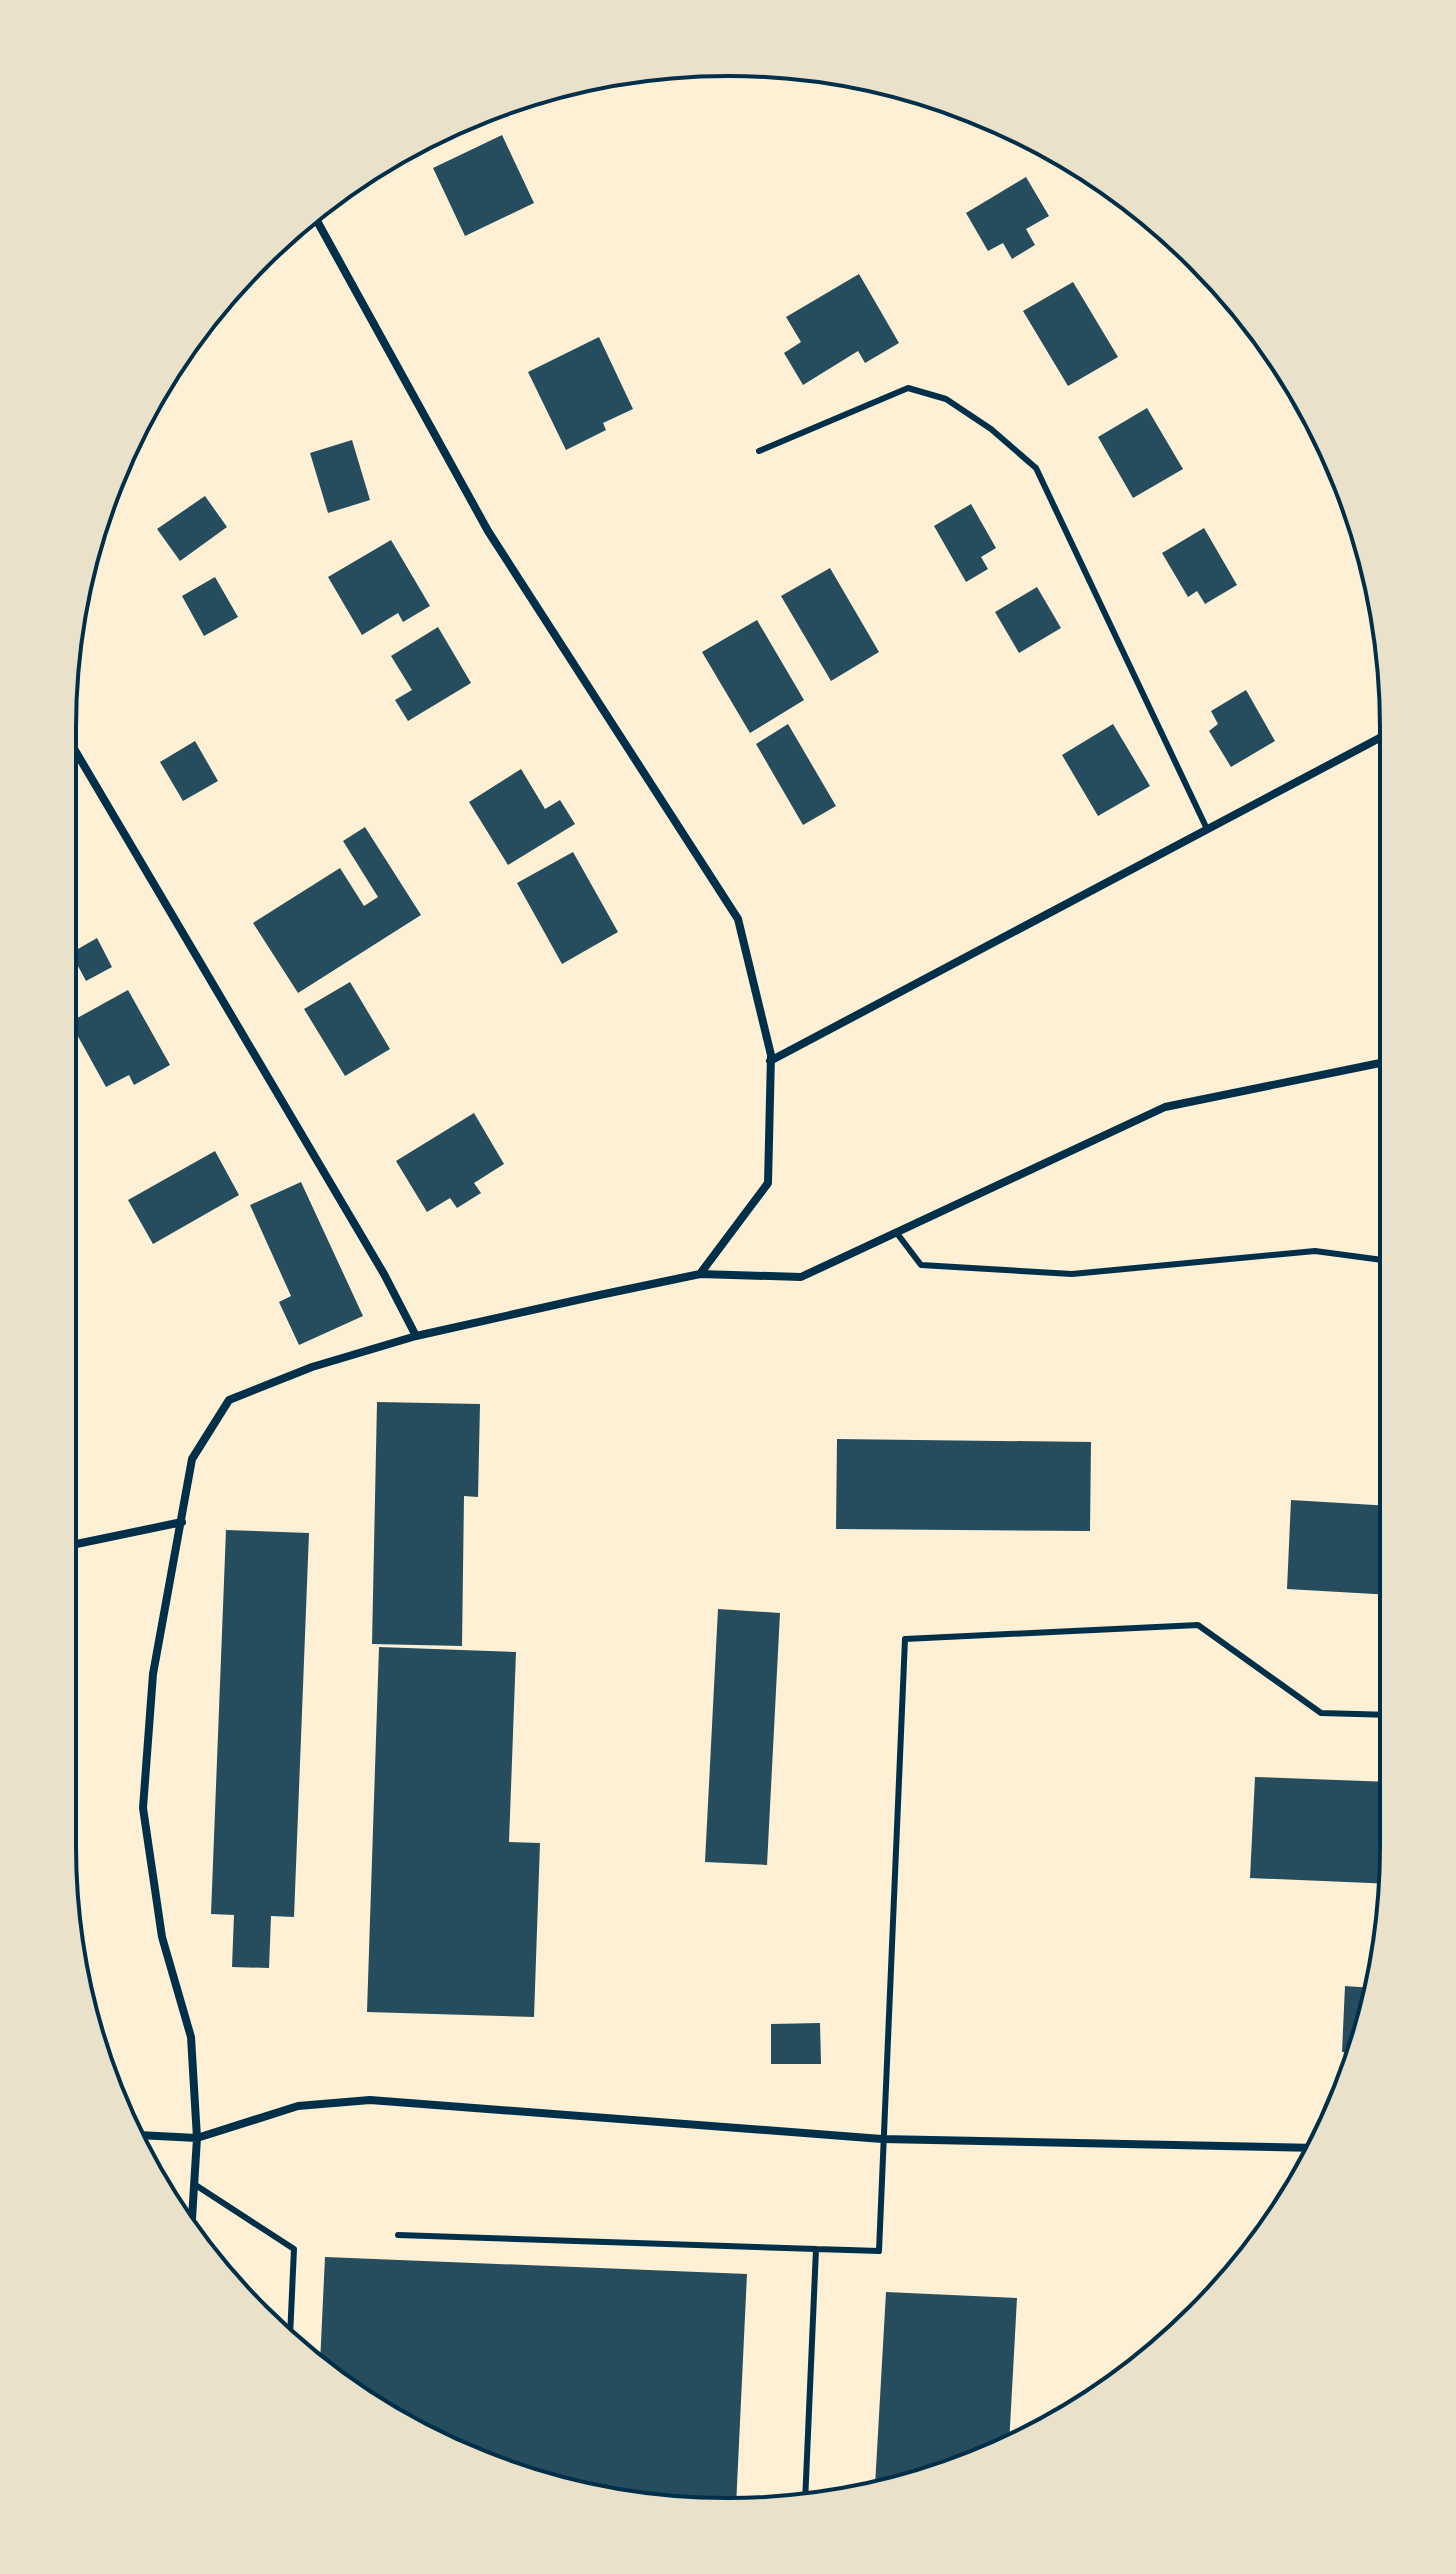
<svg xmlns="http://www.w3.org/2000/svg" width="1456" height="2574" font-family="'Work Sans',sans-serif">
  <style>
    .building { fill: #264d5e }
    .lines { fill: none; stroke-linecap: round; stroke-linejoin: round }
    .service { stroke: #003049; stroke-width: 6 }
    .minor { stroke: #003049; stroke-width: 8 }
    .rim { fill: none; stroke: #003049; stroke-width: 4 }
  </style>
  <rect width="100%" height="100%" fill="#fdf0d5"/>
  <!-- building -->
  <path class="building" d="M 502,135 L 534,203 L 465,236 L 433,168 Z
    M 1026,177 L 1049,216 L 1026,229 L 1035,245 L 1012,259 L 1003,243 L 988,251 L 966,213 Z
    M 859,274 L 899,343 L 865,363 L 858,351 L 803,385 L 784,353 L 801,342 L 786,317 Z
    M 1073,282 L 1118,357 L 1068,386 L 1023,311 Z
    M 599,337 L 633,409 L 603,423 L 606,430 L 566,450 L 528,372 Z
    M 1147,408 L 1183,469 L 1133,498 L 1098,437 Z
    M 352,440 L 370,500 L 328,513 L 310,453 Z
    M 205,496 L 227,527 L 180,561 L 157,529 Z
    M 971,504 L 996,548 L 981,557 L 988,569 L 966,582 L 934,526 Z
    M 1204,528 L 1237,585 L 1205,604 L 1197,591 L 1188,597 L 1162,553 Z
    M 391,540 L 430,606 L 403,622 L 398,613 L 362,635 L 328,577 Z
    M 830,568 L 879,652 L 831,681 L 781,596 Z
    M 215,577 L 238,617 L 204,636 L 182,596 Z
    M 1037,587 L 1061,628 L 1019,653 L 995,612 Z
    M 757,620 L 804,700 L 750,733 L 702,652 Z
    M 438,627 L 471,683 L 408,721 L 395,700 L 412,690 L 391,656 Z
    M 1246,690 L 1275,741 L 1231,767 L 1209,731 L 1218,724 L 1211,711 Z
    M 788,724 L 836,806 L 803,825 L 756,744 Z
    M 1113,724 L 1150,786 L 1098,816 L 1062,755 Z
    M 195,741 L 218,781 L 183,801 L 160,762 Z
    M 521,769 L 545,809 L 560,800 L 575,824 L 508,865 L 469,802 Z
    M 365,827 L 421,915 L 298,993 L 253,923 L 340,868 L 364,906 L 378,897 L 343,841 Z
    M 573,852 L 618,932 L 562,964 L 517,883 Z
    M 97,938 L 112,967 L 86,981 L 71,953 Z
    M 350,982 L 390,1049 L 345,1076 L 304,1009 Z
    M 128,990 L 170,1065 L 134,1085 L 129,1075 L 106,1087 L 70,1022 Z
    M 474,1113 L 504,1164 L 474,1183 L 481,1193 L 457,1208 L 450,1198 L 427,1212 L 396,1161 Z
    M 215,1151 L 239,1195 L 153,1244 L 128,1200 Z
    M 301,1182 L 363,1316 L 299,1345 L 279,1302 L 291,1296 L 250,1205 Z
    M 377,1402 L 480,1404 L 478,1497 L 464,1496 L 462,1646 L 372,1644 Z
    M 837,1439 L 1091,1442 L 1090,1531 L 836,1529 Z
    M 1291,1500 L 1391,1506 L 1392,1595 L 1287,1589 Z
    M 226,1530 L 309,1533 L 294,1917 L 271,1916 L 269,1968 L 232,1967 L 234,1915 L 211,1914 Z
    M 718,1609 L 780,1613 L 767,1865 L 705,1862 Z
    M 379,1647 L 516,1652 L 509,1842 L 540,1843 L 534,2017 L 367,2012 Z
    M 1255,1777 L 1392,1782 L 1393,1884 L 1250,1878 Z
    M 1345,1986 L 1373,1988 L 1360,2053 L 1342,2052 Z
    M 820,2023 L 821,2064 L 771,2064 L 771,2024 Z
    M 325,2257 L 747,2274 L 736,2507 L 555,2489 L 358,2399 L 320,2364 Z
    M 886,2292 L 1017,2298 L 1009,2445 L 982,2461 L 875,2486 Z"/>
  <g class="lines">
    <!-- service -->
    <path class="service" d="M 759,451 L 908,388 L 946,399 L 991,429 L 1036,468 L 1207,829
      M 896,1232 L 921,1265 L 1072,1274 L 1315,1251 L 1390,1261
      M 194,2184 L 294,2249 L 290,2337
      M 398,2235 L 816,2249 L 805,2503
      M 816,2249 L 879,2251 L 905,1639 L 1198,1625 L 1321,1713 L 1392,1715"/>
    <!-- minor -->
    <path class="minor" d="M 311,210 L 488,531 L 738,919 L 771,1055 L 768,1183 L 700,1274
      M 63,730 L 384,1274 L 416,1336
      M 770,1061 L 1389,733
      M 62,1547 L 182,1522
      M 138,2135 L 197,2138 L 298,2106 L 370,2100 L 882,2139 L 1319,2148
      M 191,2235 L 197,2138 L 191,2037 L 162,1937 L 143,1808 L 153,1674 L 192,1459 L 229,1400 L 312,1367 L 416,1336 L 595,1296 L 700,1274 L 801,1277 L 1165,1107 L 1390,1061"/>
  </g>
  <!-- crop -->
  <path d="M0 0H1456V2574H0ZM728 76H728A652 652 0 0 1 1380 728V1846A652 652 0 0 1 728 2498H728A652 652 0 0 1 76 1846V728A652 652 0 0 1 728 76Z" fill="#e9e1ca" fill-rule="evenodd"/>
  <path class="rim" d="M728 76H728A652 652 0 0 1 1380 728V1846A652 652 0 0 1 728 2498H728A652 652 0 0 1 76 1846V728A652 652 0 0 1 728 76Z"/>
</svg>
